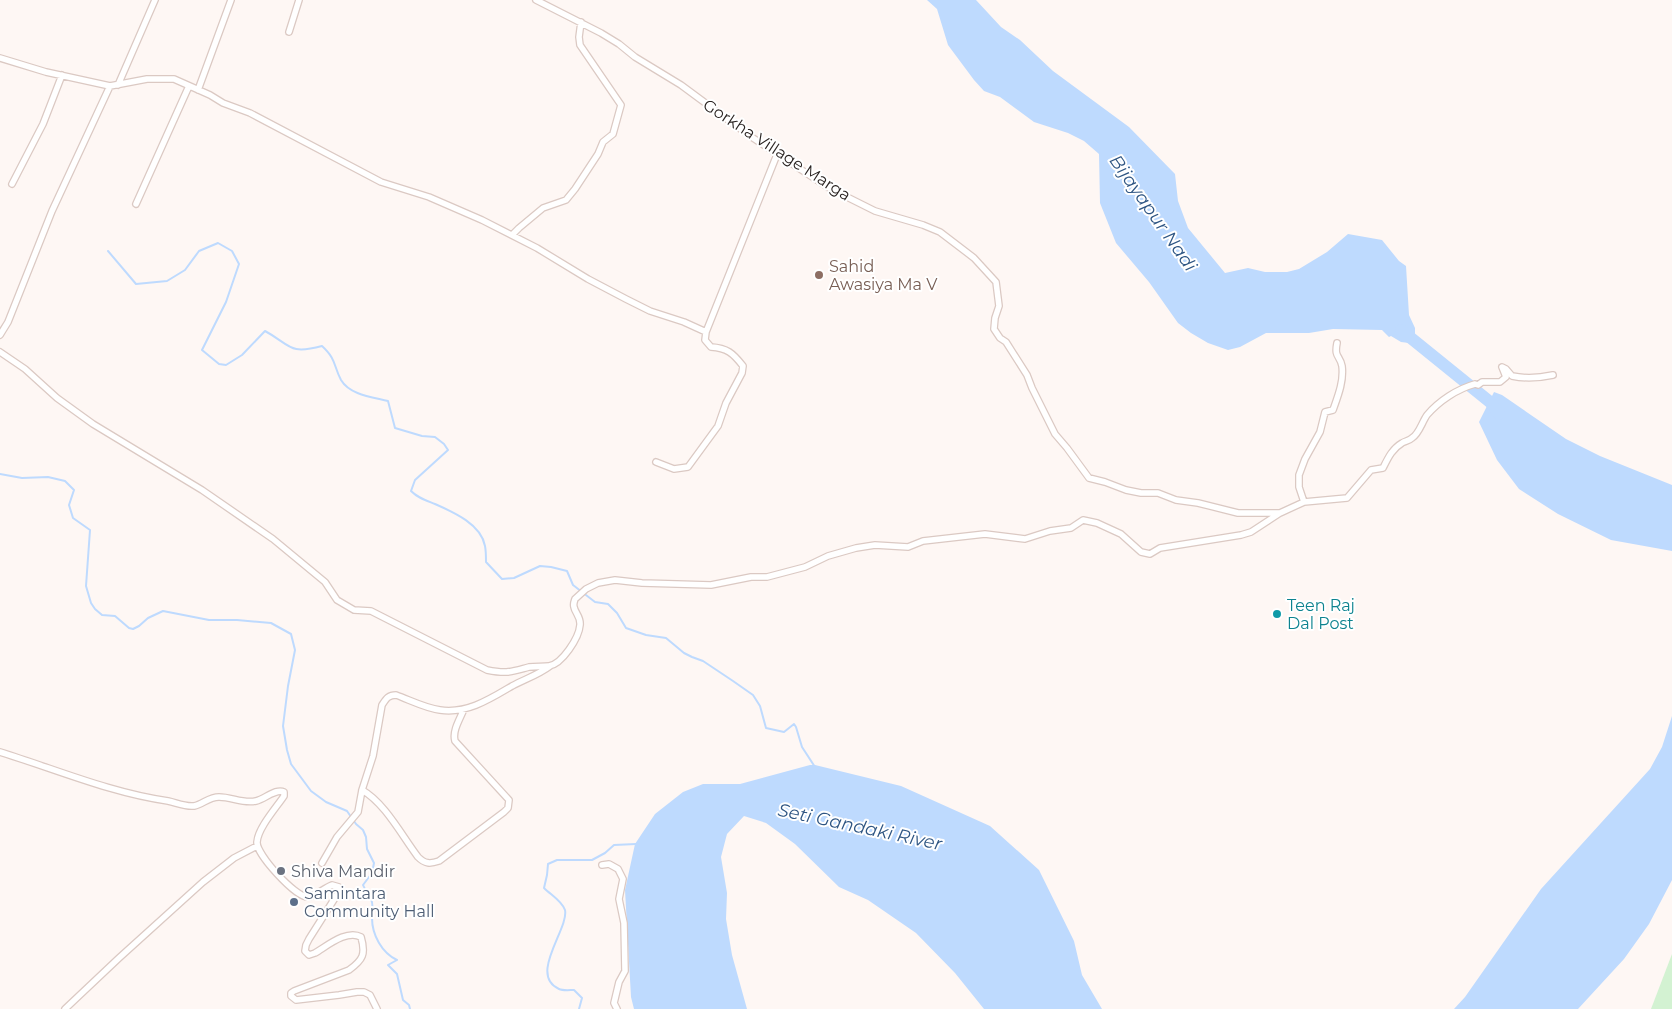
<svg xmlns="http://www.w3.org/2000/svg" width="1672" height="1009" font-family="Montserrat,sans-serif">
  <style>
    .green { fill: #d3f2d2 }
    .water { fill: #bedafe }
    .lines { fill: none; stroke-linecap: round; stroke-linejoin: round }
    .stream { stroke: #bedafe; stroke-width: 2 }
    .river { stroke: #bedafe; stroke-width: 12 }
    .street-casing { stroke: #dbc9c3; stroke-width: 8 }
    .street { stroke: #fff; stroke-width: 5.5 }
    .education-dot { fill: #8d6e63; stroke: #fff; stroke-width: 2 }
    .culture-dot { fill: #0f9aa8; stroke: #fff; stroke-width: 2 }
    .worship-dot { fill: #6b7280; stroke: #fff; stroke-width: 2 }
    .service-dot { fill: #5c6f8a; stroke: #fff; stroke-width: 2 }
    .labels { text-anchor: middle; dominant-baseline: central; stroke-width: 4; stroke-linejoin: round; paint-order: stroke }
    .street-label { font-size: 16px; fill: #292321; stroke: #fff }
    .education-label { font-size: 16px; fill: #785e54; stroke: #fff; text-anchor: start }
    .culture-label { font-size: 16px; fill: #0d838f; stroke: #fff; text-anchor: start }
    .worship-label { font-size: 16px; fill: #5b616d; stroke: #fff; text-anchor: start }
    .service-label { font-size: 16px; fill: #4e5e75; stroke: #fff; text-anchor: start }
    .water-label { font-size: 18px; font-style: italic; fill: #2e5583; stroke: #fff }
  </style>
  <rect width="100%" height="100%" fill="#fef7f4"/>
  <!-- green -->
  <path class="green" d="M 1672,954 L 1672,1009 L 1651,1009 Z"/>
  <!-- water -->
  <path class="water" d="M 927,0 L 976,0 L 1001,27 L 1020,40 L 1053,71 L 1129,127 L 1175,174 L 1178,201 L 1188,228 L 1225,273 L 1248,268 L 1265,272 L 1287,272 L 1299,269 L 1327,252 L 1348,234 L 1382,240 L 1399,261 L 1406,266 L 1409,315 L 1415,328 L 1415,334 L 1409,343 L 1401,342 L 1391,336 L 1389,337 L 1382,330 L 1333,329 L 1309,333 L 1266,333 L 1240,347 L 1228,350 L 1208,343 L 1191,333 L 1178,323 L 1149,282 L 1116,243 L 1100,203 L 1099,154 L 1084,141 L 1068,133 L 1034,122 L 1000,97 L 984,91 L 974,80 L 948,45 L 937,9 Z
    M 1494,392 L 1502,395 L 1566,439 L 1600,456 L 1672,485 L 1672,551 L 1611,540 L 1558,514 L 1519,489 L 1497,460 L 1479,422 Z
    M 1672,716 L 1672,880 L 1649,924 L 1624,959 L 1578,1009 L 1454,1009 L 1465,997 L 1541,889 L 1650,769 L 1662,747 Z
    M 810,765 L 815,765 L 901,786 L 990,826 L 1039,870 L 1074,941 L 1082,975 L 1102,1009 L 984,1009 L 955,973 L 916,933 L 868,900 L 839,887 L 795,844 L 766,823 L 744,816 L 727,834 L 721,857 L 727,893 L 726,919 L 732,955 L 747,1009 L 634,1009 L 631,997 L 625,890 L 635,844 L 655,814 L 683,792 L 703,784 L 740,784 Z"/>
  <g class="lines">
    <!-- stream -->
    <path class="stream" d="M 108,251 L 136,284 L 167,281 L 185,270 L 199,251 L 218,243 L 232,251 L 239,264 L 226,302 L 202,350 L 219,364 L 226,365 L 242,355 L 265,331 C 291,345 288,355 322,346 C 337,360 333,365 341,380 C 350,395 372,397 388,401 L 395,428 L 422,436 L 435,437 L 444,444 L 448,450 L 415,480 L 411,491 C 418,498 425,500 435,504 C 453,512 481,524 485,546 C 486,551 486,557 486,562 L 502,579 L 514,578 L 540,566 L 551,567 L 567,571 L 573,585 L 595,602 L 608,604 L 617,613 L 626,628 L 646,635 L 666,638 L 684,653 L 692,657 L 703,661 L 733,681 L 753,695 L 760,706 L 766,728 L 784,732 L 794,724 L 796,727 L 802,747 L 815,767
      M 0,474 L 22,478 L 48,477 L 65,481 L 74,490 L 69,505 L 73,518 L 90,530 L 86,586 L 91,603 L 95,609 L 102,615 L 115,616 L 129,628 L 133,629 L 139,626 L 148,618 L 163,611 L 209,620 L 237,620 L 271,623 L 291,634 L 295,650 L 288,686 L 283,726 L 287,750 L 291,764 L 311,791 L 326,802 L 347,811 L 356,824 L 363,830 L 366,837 L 367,849 L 374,863 L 372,873 L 363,885 C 365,890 369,894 371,899 C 374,905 372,912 372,918 C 372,935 382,953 397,960 L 388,965 L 397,974 L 403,1000 L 409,1005 L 410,1009
      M 579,1009 L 582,998 L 574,990 C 570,990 563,991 559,989 C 528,975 569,929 565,910 C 562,901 551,895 544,888 L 547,875 L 548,864 L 557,860 L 592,860 L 605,853 L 614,845 L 636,844"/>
    <!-- river -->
    <path class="river" d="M 1401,330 L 1490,402 L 1499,414"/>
    <!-- street casing -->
    <g class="street-casing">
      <path id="street" d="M 536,0 L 601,33 L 619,44 L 635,57 L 681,85 L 750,136 L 829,188 L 875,211 L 923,225 L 940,232 L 974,258 L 996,282 L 999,306 L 995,318 L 994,329 L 1000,338 L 1006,342 L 1027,375 L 1032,388 L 1055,434 L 1067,448 L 1089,478 L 1105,482 L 1126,490 L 1141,493 L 1158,493 L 1176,500 L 1198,503 L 1238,513 L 1280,513 L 1304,502 L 1299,487 L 1299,475 L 1305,459 L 1320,432 L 1325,412 L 1333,410 C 1338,396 1344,381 1342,366 C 1340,355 1334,358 1337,343
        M 289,32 L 299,0
        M 0,58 L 46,72 L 110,86 L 147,79 L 174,79 L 210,95 L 223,103 L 250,113 L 381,182 L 429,197 L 482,220 L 537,248 L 588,279 L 626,299 L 650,311 L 684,322 L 706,332 L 705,340 L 711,347 C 727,348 733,353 743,366 L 742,373 L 726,403 L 718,426 L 688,467 L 674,469 L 656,462
        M 118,85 L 155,0
        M 198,90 L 231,0
        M 12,184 L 43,124 L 62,75
        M 136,204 L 189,86
        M 512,235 L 519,228 L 543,208 L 566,200 L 575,189 L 598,154 L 603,142 L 613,134 L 621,105 L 580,45 L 579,37 L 581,22
        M 706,332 L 776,157 L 776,152
        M 0,335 L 8,322 L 52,211 L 110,86
        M 0,352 L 25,369 L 57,398 L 93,424 L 202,490 L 273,539 L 325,582 L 337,600 L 354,610 L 371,611 L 487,670 C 507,674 510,672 529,667 C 536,666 542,667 549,666 C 562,664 579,638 580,625 C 581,617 575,613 574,607 C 573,604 574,602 575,599 L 586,589 L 598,583 L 615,580 L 642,583 L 711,585 L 751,577 L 767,577 L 805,567 L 828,556 L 856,548 L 875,545 L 908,547 L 923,541 L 985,534 L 1025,539 L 1050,531 L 1071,528 L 1083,520 L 1097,523 L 1121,534 L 1141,552 L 1150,554 L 1160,548 L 1241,535 L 1251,532 L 1280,513
        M 1304,502 L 1347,498 L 1371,470 L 1383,468 C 1388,458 1392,449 1402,443 C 1405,441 1409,441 1412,438 C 1419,434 1422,422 1427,415 C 1439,401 1457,389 1475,384 L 1478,385 L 1482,382 L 1500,382 L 1506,377 L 1502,367 L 1506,369 L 1512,376 C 1526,379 1539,378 1553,375
        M 0,752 C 55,769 111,793 168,801 C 177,803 185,807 194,806 C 203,804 209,797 219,797 C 232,797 243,804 256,801 C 265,799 276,788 284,792 L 284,796 C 276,808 258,828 257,842 C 256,854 295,897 308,897 C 316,896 324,888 332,885 L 339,887 L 340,890 L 309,939 L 306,945 L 305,951 L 309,955 L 315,953 C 327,946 347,929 361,937 C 366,954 363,960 349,970 L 294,991 L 291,993 L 291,996 L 296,1000 L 339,995 L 357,992 L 364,992 L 370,995 L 377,1009
        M 362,790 C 385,803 402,836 418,857 C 425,864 430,864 439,861 L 504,812 L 508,808 L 509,800 L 455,741 C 452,731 460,719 464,709
        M 322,863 L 337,837 L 358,812 L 362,790 L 373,756 L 382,705 C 386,699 388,695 396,695 C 410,700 425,708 440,710 C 467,714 490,699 512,686 C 525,679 538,675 550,666
        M 602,865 L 609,864 L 618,869 L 623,879 L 619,899 L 624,923 L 625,971 L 619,982 L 614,1003 L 617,1009
        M 65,1009 L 119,958 L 203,882 L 234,858 L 257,846"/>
    </g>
    <!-- street -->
    <use href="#street" class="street"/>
  </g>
  <!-- markers -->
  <circle class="education-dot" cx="819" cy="275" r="5"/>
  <circle class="culture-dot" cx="1277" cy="614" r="5"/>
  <circle class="worship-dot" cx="281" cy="871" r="5"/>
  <circle class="service-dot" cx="294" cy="902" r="5"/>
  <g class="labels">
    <!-- street labels -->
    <g class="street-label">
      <text transform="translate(777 150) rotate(33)">Gorkha Village Marga</text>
    </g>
    <!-- education labels -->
    <g class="education-label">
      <text x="829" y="266">Sahid<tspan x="829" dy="18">Awasiya Ma V</tspan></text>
    </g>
    <!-- culture labels -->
    <g class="culture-label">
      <text x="1287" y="605">Teen Raj<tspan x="1287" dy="18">Dal Post</tspan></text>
    </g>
    <!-- worship labels -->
    <g class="worship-label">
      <text x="291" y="871">Shiva Mandir</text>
    </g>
    <!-- service labels -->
    <g class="service-label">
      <text x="304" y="893">Samintara<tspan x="304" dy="18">Community Hall</tspan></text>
    </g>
    <!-- water labels -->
    <g class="water-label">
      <text transform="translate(1153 213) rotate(55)">Bijayapur Nadi</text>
      <text transform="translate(860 827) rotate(12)">Seti Gandaki River</text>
    </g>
  </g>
</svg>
